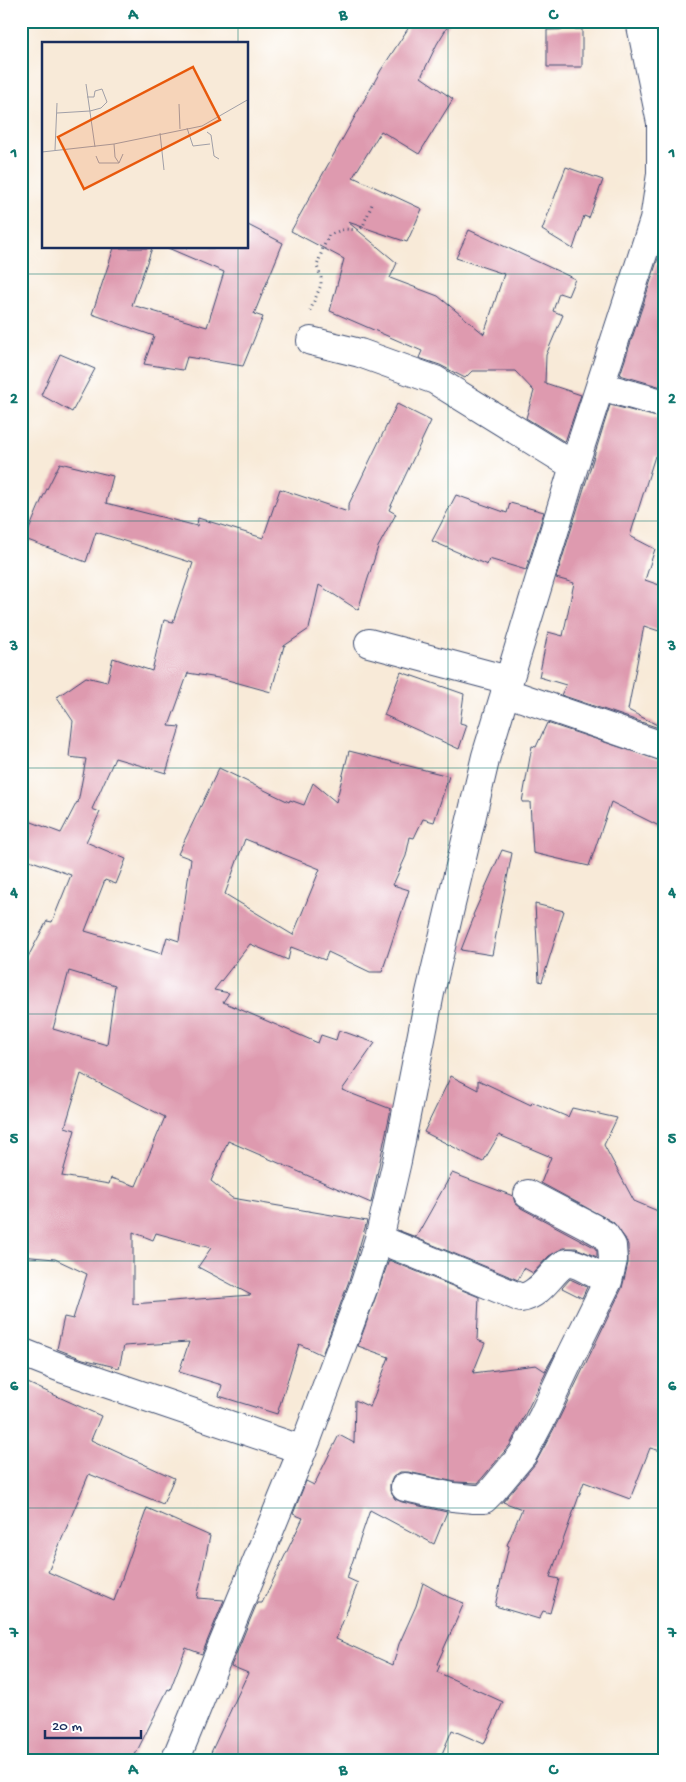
<svg xmlns="http://www.w3.org/2000/svg" width="686" height="1782" font-family="'Gochi Hand',sans-serif">
  <style>
    .building { fill: #de9aaf; fill-rule: evenodd }
    .lines { fill: none; stroke-linecap: round; stroke-linejoin: round }
    .minor-casing { stroke: #3c4b70; stroke-width: 30 }
    .path { stroke: #3c4b70; stroke-width: 3; stroke-dasharray: 1 4; stroke-linecap: butt }
    .minor { stroke: #fff; stroke-width: 28 }
    .grid { fill: none; stroke: #0f766e; stroke-width: 1; stroke-opacity: 0.55 }
    .inset-road { fill: none; stroke: #a09fa7; stroke-width: 1 }
    .view { fill: #e8590c; fill-opacity: 0.15; stroke: #e8590c; stroke-width: 2.5 }
    .inset-edge { fill: none; stroke: #1b2f5e; stroke-width: 2.5 }
    .neatline { fill: none; stroke: #0f766e; stroke-width: 2 }
    .grid-label { font-size: 16px; text-anchor: middle; font-weight: bold; fill: #0f766e }
  </style>
  <rect width="100%" height="100%" fill="#fff"/>
  <filter id="ink" filterUnits="userSpaceOnUse"><feTurbulence type="fractalNoise" baseFrequency=".02" numOctaves="2"/><feDisplacementMap in="SourceGraphic" scale="10" xChannelSelector="R" yChannelSelector="G"/><feConvolveMatrix kernelMatrix="1 2 1 2 8 2 1 2 1" color-interpolation-filters="sRGB"/></filter>
  <filter id="wash" filterUnits="userSpaceOnUse"><feTurbulence type="fractalNoise" baseFrequency=".0096" numOctaves="4" result="noise"/><feDisplacementMap in="SourceGraphic" scale="20" xChannelSelector="R" yChannelSelector="G"/><feGaussianBlur stdDeviation="1.12" result="paint"/><feColorMatrix in="noise" values="0 0 0 0 0 0 0 0 0 0 0 0 0 0 0 0 0 1.4 0 .05"/><feComposite in="paint" operator="in"/></filter>
  <g filter="url(#wash)">
    <rect width="100%" height="100%" fill="#f8ead8"/>
    <g id="blocks">
      <!-- building -->
      <path class="building" d="M 413,21 L 451,21 L 437,44 L 421,77 L 453,99 L 419,154 L 381,131 L 353,177 L 422,209 L 407,242 L 348,222 L 397,263 L 390,278 L 438,296 L 484,334 L 504,274 L 456,258 L 469,230 L 575,279 L 568,296 L 559,293 L 553,311 L 563,315 L 546,355 L 545,383 L 581,395 L 565,442 L 526,418 L 534,391 L 515,371 L 472,371 L 465,378 L 440,365 L 419,358 L 422,351 L 330,311 L 344,259 L 291,231 L 381,70 Z
        M 582,29 L 582,67 L 547,67 L 547,30 Z
        M 566,167 L 603,180 L 589,218 L 584,216 L 573,249 L 542,230 Z
        M 248,225 L 283,243 L 254,314 L 263,317 L 243,366 L 187,357 L 183,370 L 144,364 L 154,336 L 92,314 L 114,248 L 152,248 L 132,305 L 207,327 L 224,272 L 168,248 L 248,248 Z
        M 665,237 L 665,388 L 620,375 Z
        M 60,354 L 95,369 L 72,412 L 41,395 Z
        M 397,404 L 431,421 L 389,510 L 396,514 L 378,547 L 358,610 L 319,585 L 309,629 L 284,646 L 271,692 L 224,679 L 188,673 L 169,726 L 180,727 L 166,773 L 115,758 L 92,809 L 100,812 L 86,842 L 126,859 L 116,884 L 105,880 L 85,931 L 162,954 L 167,937 L 179,941 L 191,859 L 178,854 L 219,768 L 289,802 L 290,800 L 304,805 L 313,783 L 336,802 L 349,751 L 449,776 L 434,822 L 423,819 L 414,838 L 410,837 L 406,856 L 393,885 L 409,890 L 382,972 L 370,972 L 328,952 L 325,960 L 291,947 L 288,960 L 250,944 L 214,990 L 229,993 L 223,1002 L 318,1043 L 321,1035 L 336,1040 L 339,1030 L 375,1043 L 342,1090 L 391,1109 L 371,1203 L 228,1141 L 211,1181 L 232,1198 L 367,1221 L 350,1278 L 322,1355 L 299,1344 L 277,1414 L 219,1396 L 222,1385 L 179,1372 L 189,1342 L 124,1346 L 119,1368 L 83,1359 L 57,1349 L 64,1317 L 73,1319 L 87,1274 L 55,1259 L 21,1256 L 21,970 L 47,921 L 52,922 L 71,875 L 21,857 L 21,818 L 61,833 L 77,802 L 78,803 L 86,759 L 69,757 L 73,721 L 57,697 L 86,677 L 107,682 L 113,658 L 152,671 L 164,620 L 173,622 L 193,563 L 96,532 L 86,562 L 25,539 L 42,499 L 60,463 L 113,476 L 106,503 L 197,526 L 198,518 L 263,538 L 280,489 L 348,512 L 348,506 ZM 245,839 L 320,869 L 293,935 L 225,894 ZM 69,971 L 115,985 L 107,1045 L 53,1029 ZM 81,1074 L 165,1117 L 136,1186 L 111,1178 L 109,1184 L 62,1176 L 75,1130 L 65,1127 ZM 133,1232 L 153,1240 L 156,1233 L 211,1248 L 198,1267 L 251,1295 L 133,1304 Z
        M 610,405 L 665,419 L 665,459 L 655,456 L 630,536 L 655,549 L 645,580 L 665,587 L 665,633 L 644,626 L 628,710 L 665,729 L 665,730 L 561,695 L 566,685 L 539,677 L 548,632 L 563,636 L 574,583 L 556,578 Z
        M 456,495 L 507,513 L 510,503 L 544,512 L 526,570 L 489,559 L 487,565 L 432,541 Z
        M 401,672 L 464,694 L 460,723 L 467,725 L 459,749 L 384,715 Z
        M 547,723 L 665,762 L 665,829 L 611,802 L 589,866 L 533,853 L 530,802 L 522,802 L 532,746 L 536,747 Z
        M 502,850 L 512,853 L 492,955 L 461,950 L 474,917 L 473,915 Z
        M 535,904 L 564,911 L 542,982 L 539,981 Z
        M 451,1076 L 478,1090 L 478,1080 L 531,1105 L 532,1102 L 568,1117 L 572,1108 L 617,1118 L 604,1145 L 634,1201 L 665,1214 L 665,1452 L 650,1448 L 630,1499 L 584,1482 L 550,1577 L 559,1579 L 550,1613 L 543,1611 L 539,1619 L 495,1606 L 509,1546 L 507,1545 L 522,1509 L 503,1502 L 535,1464 L 557,1423 L 622,1288 L 628,1263 L 628,1245 L 625,1238 L 613,1222 L 541,1183 L 551,1157 L 499,1135 L 483,1162 L 424,1132 Z
        M 452,1173 L 513,1196 L 515,1203 L 521,1208 L 594,1247 L 597,1251 L 597,1257 L 576,1248 L 563,1248 L 549,1256 L 533,1273 L 524,1268 L 518,1280 L 397,1230 L 416,1237 Z
        M 389,1260 L 479,1297 L 477,1340 L 485,1343 L 473,1373 L 536,1365 L 545,1371 L 556,1352 L 510,1445 L 478,1483 L 455,1482 L 408,1472 L 400,1472 L 393,1477 L 390,1484 L 390,1491 L 395,1499 L 402,1502 L 447,1512 L 434,1544 L 370,1510 L 347,1578 L 358,1583 L 336,1639 L 393,1665 L 399,1644 L 416,1606 L 423,1583 L 448,1597 L 464,1603 L 437,1664 L 440,1665 L 437,1672 L 503,1702 L 484,1744 L 452,1730 L 439,1761 L 207,1761 L 248,1673 L 231,1666 L 257,1603 L 262,1603 L 303,1518 L 293,1514 L 306,1481 L 314,1485 L 339,1435 L 354,1443 L 355,1400 L 370,1407 L 389,1357 L 358,1346 Z
        M 570,1279 L 587,1287 L 582,1298 L 562,1288 Z
        M 21,1380 L 101,1416 L 91,1440 L 174,1478 L 163,1504 L 89,1474 L 48,1572 L 114,1601 L 147,1508 L 210,1536 L 197,1598 L 224,1600 L 202,1654 L 186,1648 L 170,1690 L 168,1689 L 132,1761 L 21,1761 Z"/>
    </g>
  </g>
  <g filter="url(#ink)">
    <use href="#blocks" fill-opacity="0" stroke="#3c4b70" stroke-width="1"/>
    <g class="lines">
      <!-- minor casing -->
      <g class="minor-casing">
        <path id="minor" d="M 311,341 L 360,353 L 435,380 L 574,466
          M 600,386 L 665,404
          M 369,643 L 508,680
          M 505,692 L 665,747
          M 379,1239 L 521,1298 C 543,1295 555,1264 568,1263 C 578,1262 598,1276 608,1281
          M 21,1352 L 64,1369 L 303,1450
          M 405,1487 L 453,1497 L 474,1499 L 484,1499 L 493,1490 L 523,1454 L 543,1416 L 572,1354 L 608,1281 L 613,1260 L 612,1246 L 605,1235 L 593,1228 L 528,1194
          M 175,1761 L 307,1439 L 365,1283 L 379,1239 L 397,1161 L 430,993 L 486,756 L 574,466 L 654,220 L 661,174 L 661,123 L 640,21"/>
      </g>
      <!-- path -->
      <path class="path" d="M 310,311 L 321,285 L 321,278 L 317,266 L 323,248 L 329,235 L 344,229 L 359,230 L 363,226 L 373,202"/>
      <!-- minor -->
      <use href="#minor" class="minor"/>
    </g>
  </g>
  <!-- grid -->
  <path class="grid" d="M 238,21 L 238,44M 448,21 L 448,1761M 238,248 L 238,1761M 21,274 L 665,274M 21,521 L 665,521M 21,768 L 665,768M 21,1014 L 665,1014M 21,1261 L 665,1261M 21,1508 L 665,1508"/>
  <!-- overview -->
  <g transform="translate(42 42)">
    <rect width="206" height="206" fill="#f8ead8"/>
    <path class="inset-road" d="M 44,42 L 53,105M 137,62 L 138,87M 15,71 L 48,69 L 59,66 L 65,60 L 60,47 L 53,49 L 52,55 L 45,55M 145,86 L 151,104 L 168,102M 165,90 L 169,93 L 172,114 L 177,117M 118,91 L 122,128M 72,102 L 73,115 L 77,121M 13,108 L 15,61M 0,110 L 72,102 L 160,84 L 207,57M 54,114 L 57,121 L 77,121 L 81,112"/>
    <path class="view" d="M 151,25 L 178,78 L 42,147 L 16,95 Z"/>
    <rect width="206" height="206" class="inset-edge"/>
  </g>
  <!-- margin -->
  <rect width="686" height="1782" fill="none" stroke="#fff" stroke-width="55"/>
  <!-- scale -->
  <path d="M45 1730v8h96v-8" fill="none" stroke="#1b2f5e" stroke-width="2.5"/>
  <text x="52" y="1730" font-size="15" fill="#1b2f5e" stroke="#ffffff" stroke-width="4" paint-order="stroke">20 m</text>
  <rect x="28" y="28" width="630" height="1726" class="neatline"/>
  <g class="grid-label">
    <text x="133" y="19">A</text>
    <text x="343" y="19">B</text>
    <text x="553" y="19">C</text>
    <text x="14" y="157">1</text>
    <text x="672" y="157">1</text>
    <text x="14" y="403">2</text>
    <text x="672" y="403">2</text>
    <text x="14" y="650">3</text>
    <text x="672" y="650">3</text>
    <text x="14" y="897">4</text>
    <text x="672" y="897">4</text>
    <text x="14" y="1143">5</text>
    <text x="672" y="1143">5</text>
    <text x="14" y="1390">6</text>
    <text x="672" y="1390">6</text>
    <text x="14" y="1637">7</text>
    <text x="672" y="1637">7</text>
    <text x="133" y="1774">A</text>
    <text x="343" y="1774">B</text>
    <text x="553" y="1774">C</text>
  </g>
</svg>
